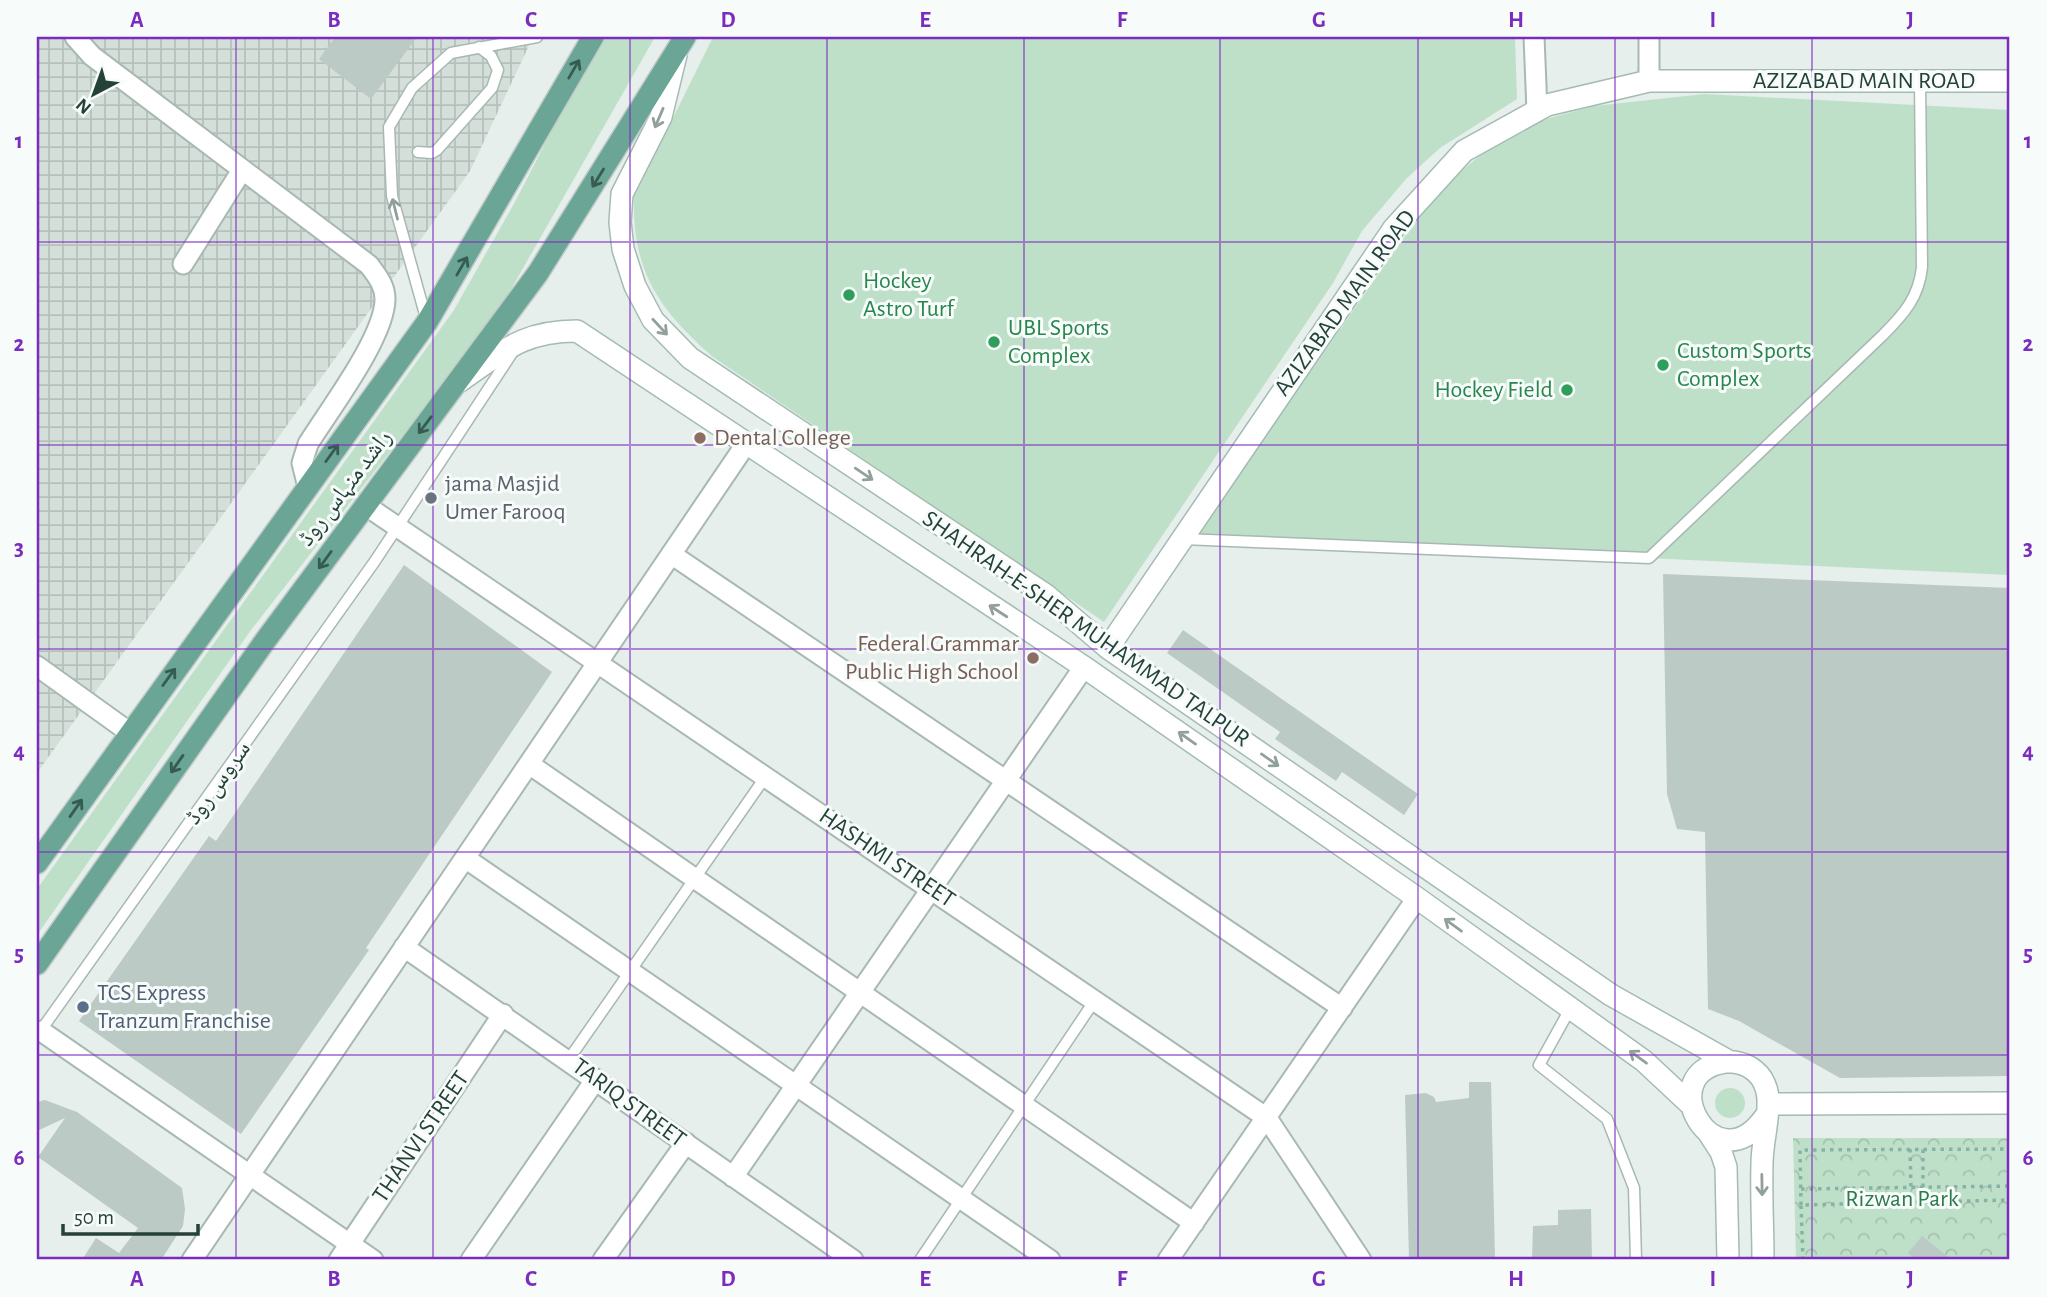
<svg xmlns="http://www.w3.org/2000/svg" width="2047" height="1297" font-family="'Alegreya Sans','Noto Naskh Arabic',sans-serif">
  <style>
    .industrial { fill: url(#industrial-grid) }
    .grass { fill: #bfe0c8 }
    .park { fill: url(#park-crowns) }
    .building { fill: #bbcac4 }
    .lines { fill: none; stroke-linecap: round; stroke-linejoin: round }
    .lane-casing { stroke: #a8b8b2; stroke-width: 13 }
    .street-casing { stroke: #a8b8b2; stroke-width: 23 }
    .secondary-casing { stroke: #a4bbb3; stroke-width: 24 }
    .primary-casing { stroke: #c2cac8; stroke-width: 24 }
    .path { stroke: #86b3a5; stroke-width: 3.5; stroke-dasharray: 3.5 5; stroke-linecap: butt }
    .lane { stroke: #fff; stroke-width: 10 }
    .street { stroke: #fff; stroke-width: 19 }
    .secondary { stroke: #fff; stroke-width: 21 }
    .primary { stroke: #6aa596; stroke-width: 21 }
    .oneway { stroke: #365b51 }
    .oneway2 { stroke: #92a09c }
    .grid { fill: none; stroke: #7b2cbf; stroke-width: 2; stroke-opacity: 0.55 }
    .leisure-dot { fill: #2e9e5b; stroke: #f7fbf9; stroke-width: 2.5 }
    .education-dot { fill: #8d6e63; stroke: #f7fbf9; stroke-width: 2.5 }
    .worship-dot { fill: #6b7280; stroke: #f7fbf9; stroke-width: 2.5 }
    .service-dot { fill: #5c6f8a; stroke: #f7fbf9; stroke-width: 2.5 }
    .labels { text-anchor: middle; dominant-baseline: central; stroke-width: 6; stroke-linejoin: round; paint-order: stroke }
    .street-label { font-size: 24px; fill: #24423a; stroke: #f7fbf9 }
    .leisure-label { font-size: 24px; fill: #27864d; stroke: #f7fbf9; text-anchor: start }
    .education-label { font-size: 24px; fill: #785e54; stroke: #f7fbf9; text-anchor: start }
    .worship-label { font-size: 24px; fill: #5b616d; stroke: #f7fbf9; text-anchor: start }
    .service-label { font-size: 24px; fill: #4e5e75; stroke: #f7fbf9; text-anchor: start }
    .park-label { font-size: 24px; fill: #2d7a4b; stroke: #f7fbf9 }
    .neatline { fill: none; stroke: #7b2cbf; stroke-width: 2.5 }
    .grid-label { font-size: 23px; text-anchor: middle; font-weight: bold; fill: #7b2cbf }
  </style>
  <defs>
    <pattern id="industrial-grid" width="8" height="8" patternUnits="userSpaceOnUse" patternTransform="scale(1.75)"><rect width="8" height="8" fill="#d4dfda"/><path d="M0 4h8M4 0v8" fill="none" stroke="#b6c1bc"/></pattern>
    <pattern id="park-crowns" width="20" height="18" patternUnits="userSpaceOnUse" patternTransform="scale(1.75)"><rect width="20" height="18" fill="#bfe0c8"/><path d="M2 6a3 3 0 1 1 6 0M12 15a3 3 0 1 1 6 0" fill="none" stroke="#a4c1ad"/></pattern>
  </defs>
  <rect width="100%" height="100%" fill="#e6efeb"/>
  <!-- industrial -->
  <path class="industrial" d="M 37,37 L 533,37 L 470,171 L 37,773 Z"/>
  <!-- grass -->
  <path class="grass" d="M 600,37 L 655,37 L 510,291 L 441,386 L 251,630 L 37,935 L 37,889 L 454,310 L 516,200 Z
    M 713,37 L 1515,37 L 1517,99 L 1440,148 L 1406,179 L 1362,231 L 1333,283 L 1104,622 L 713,357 C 659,310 632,271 634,197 Z
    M 1704,94 L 2010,110 L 2010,575 L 1195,537 L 1435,193 L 1513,128 L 1594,106 Z
    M1715 1103a15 15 0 1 1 30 0a15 15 0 1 1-30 0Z"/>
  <!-- park -->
  <path class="park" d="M 1793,1138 L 2010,1138 L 2010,1260 L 1796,1260 Z"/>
  <!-- building -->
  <path class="building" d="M 335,37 L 417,37 L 371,99 L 319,59 Z
    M 404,565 L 552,672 L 366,948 L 369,950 L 241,1134 L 79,1021 L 209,836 L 216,841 Z
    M 1663,574 L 2010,588 L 2010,1076 L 1840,1078 L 1739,1021 L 1708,1009 L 1705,832 L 1677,829 L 1667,794 Z
    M 1183,630 L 1418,794 L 1404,815 L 1342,772 L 1336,781 L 1275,739 L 1280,732 L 1167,653 Z
    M 1469,1082 L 1491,1082 L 1495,1260 L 1409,1260 L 1405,1095 L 1426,1093 L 1434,1097 L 1436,1102 L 1469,1098 Z
    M 45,1100 L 77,1112 L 182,1188 L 185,1209 L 183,1226 L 161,1260 L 82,1260 L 96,1238 L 119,1253 L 138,1228 L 38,1157 L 65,1118 L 37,1131 L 37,1102 Z
    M 1591,1209 L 1592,1260 L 1532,1260 L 1533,1226 L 1558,1225 L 1558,1210 Z
    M 1922,1236 L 1952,1260 L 1917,1260 L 1908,1253 Z"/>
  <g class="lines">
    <!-- lane casing -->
    <g class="lane-casing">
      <path id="lane" d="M 418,152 L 432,153 L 437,150 L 492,88 L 498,70 L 491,56 L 479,47
        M 426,318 L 392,196 L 389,127 L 412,88 L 451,53 L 537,37
        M 1183,539 L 1649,558 L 1883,335 C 1904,314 1919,297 1922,267 L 1920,81
        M 1570,1009 L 1539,1065 L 1607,1119 L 1634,1188 L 1636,1260
        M 39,1033 L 375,561 L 514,350
        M 569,1059 L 766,776
        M 920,1260 L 1095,1000"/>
    </g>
    <!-- street casing -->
    <g class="street-casing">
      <path id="street" d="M 75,37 L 92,56 L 369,265 C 377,276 385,285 385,299 C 385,337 329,410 308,444 L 302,463 L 308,487
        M 1534,37 L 1537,111
        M 1649,37 L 1649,81
        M 183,264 L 242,170
        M 365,505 L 1267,1118 L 1361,1260
        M 671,554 L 1342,1008
        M 37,666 L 129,732
        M 529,764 L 1194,1223
        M 465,858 L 1050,1260
        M 404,947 L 853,1260
        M 41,1031 L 373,1260
        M 733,1177 L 1084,667
        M 192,1260 L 746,444
        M 339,1260 L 503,1014
        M 471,1260 L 596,1079
        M 603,1260 L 686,1143
        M 1168,1260 L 1417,898"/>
    </g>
    <!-- secondary casing -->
    <g class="secondary-casing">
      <path id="secondary" d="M 676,55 L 661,117 L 622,194 L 620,222 L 623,249 L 635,286 L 653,320 L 690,358 L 1046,595 L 1108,648 L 1611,995 L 1730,1062
        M 460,381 C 504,351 522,331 577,331 L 1084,667 L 1417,898 L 1644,1061 L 1689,1103
        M 1108,648 L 1394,228 L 1464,151 L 1547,105 L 1649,81 L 2010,81
        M 1768,1104 L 2010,1103
        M 1708,1132 L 1721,1152 L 1726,1167 L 1728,1260
        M 1763,1260 C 1763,1228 1761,1196 1762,1164 C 1762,1143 1769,1120 1768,1100 C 1768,1092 1766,1086 1762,1079 C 1754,1067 1739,1060 1725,1062 C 1650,1073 1715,1188 1765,1117"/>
    </g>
    <!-- primary casing -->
    <g class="primary-casing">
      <path id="primary" d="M 37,863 L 427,322 L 593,37
        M 37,964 L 265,641 L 538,273 L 685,37"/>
    </g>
    <!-- path -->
    <path class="path" d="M 1910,1149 L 1911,1187
      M 1923,1187 L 1923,1149
      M 1801,1189 L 2010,1186
      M 1801,1205 L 1800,1150 L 2010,1149
      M 1803,1260 L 1801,1205 L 2010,1200"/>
    <!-- lane -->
    <use href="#lane" class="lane"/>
    <!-- street -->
    <use href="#street" class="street"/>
    <!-- secondary -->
    <use href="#secondary" class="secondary"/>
    <!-- primary -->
    <use href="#primary" class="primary"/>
  </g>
  <!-- one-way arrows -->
  <defs><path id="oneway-shaft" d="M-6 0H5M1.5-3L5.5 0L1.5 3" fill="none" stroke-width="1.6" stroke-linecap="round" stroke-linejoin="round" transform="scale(1.75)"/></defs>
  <g class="oneway">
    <use href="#oneway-shaft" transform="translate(574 69) rotate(-60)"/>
    <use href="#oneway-shaft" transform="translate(598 178) rotate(122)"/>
    <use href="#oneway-shaft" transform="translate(462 266) rotate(-60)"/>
    <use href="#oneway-shaft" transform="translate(425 425) rotate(127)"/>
    <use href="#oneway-shaft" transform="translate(332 453) rotate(-54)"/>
    <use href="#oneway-shaft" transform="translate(325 560) rotate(126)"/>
    <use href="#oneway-shaft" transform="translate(169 677) rotate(-54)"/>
    <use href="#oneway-shaft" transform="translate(177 764) rotate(125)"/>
    <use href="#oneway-shaft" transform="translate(76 808) rotate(-55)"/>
  </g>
  <g class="oneway2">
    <use href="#oneway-shaft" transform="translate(659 118) rotate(113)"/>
    <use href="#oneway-shaft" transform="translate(395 209) rotate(-104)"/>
    <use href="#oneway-shaft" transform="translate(660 327) rotate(47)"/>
    <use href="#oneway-shaft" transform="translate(864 474) rotate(34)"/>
    <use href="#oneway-shaft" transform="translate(998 611) rotate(-147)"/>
    <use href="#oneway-shaft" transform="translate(1187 738) rotate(-145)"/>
    <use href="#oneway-shaft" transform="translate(1270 760) rotate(35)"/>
    <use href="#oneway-shaft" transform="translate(1453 925) rotate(-144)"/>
    <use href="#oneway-shaft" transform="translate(1638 1057) rotate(-144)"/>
    <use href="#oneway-shaft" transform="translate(1762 1185) rotate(89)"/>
  </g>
  <!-- grid -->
  <path class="grid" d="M 236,37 L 236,1260M 433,37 L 433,1260M 630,37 L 630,1260M 827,37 L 827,1260M 1024,37 L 1024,1260M 1220,37 L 1220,1260M 1418,37 L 1418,1260M 1615,37 L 1615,1260M 1812,37 L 1812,1260M 37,242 L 2010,242M 37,445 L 2010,445M 37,649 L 2010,649M 37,852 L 2010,852M 37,1055 L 2010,1055"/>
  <!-- markers -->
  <g class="leisure-dot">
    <circle cx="849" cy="295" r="7"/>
    <circle cx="994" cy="342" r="7"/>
    <circle cx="1663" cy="365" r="7"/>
    <circle cx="1567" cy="390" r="7"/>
  </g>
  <g class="education-dot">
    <circle cx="700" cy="438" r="7"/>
    <circle cx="1033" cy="658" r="7"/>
  </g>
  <circle class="worship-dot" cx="431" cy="498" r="7"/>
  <circle class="service-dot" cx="83" cy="1007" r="7"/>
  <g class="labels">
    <!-- street labels -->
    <g class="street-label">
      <text x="1864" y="81">AZIZABAD MAIN ROAD</text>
      <text transform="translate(1345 303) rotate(-54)">AZIZABAD MAIN ROAD</text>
      <text transform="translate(345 488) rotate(-53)">راشد منہاس روڈ</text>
      <text transform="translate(1086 629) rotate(35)">SHAHRAH-E-SHER MUHAMMAD TALPUR</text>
      <text transform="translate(218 783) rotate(-55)">سروس روڈ</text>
      <text transform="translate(887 858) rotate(34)">HASHMI STREET</text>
      <text transform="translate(629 1103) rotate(36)">TARIQ STREET</text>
      <text transform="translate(421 1137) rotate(-56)">THANVI STREET</text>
    </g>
    <!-- leisure labels -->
    <g class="leisure-label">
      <text x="863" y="281">Hockey<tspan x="863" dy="28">Astro Turf</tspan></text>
      <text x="1008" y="328">UBL Sports<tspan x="1008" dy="28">Complex</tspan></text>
      <text x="1677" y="351">Custom Sports<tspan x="1677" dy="28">Complex</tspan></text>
      <text x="1553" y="390" text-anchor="end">Hockey Field</text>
    </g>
    <!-- education labels -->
    <g class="education-label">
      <text x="714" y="438">Dental College</text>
      <text x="1019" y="644" text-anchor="end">Federal Grammar<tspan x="1019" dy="28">Public High School</tspan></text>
    </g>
    <!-- worship labels -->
    <g class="worship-label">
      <text x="445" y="484">jama Masjid<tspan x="445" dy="28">Umer Farooq</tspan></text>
    </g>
    <!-- service labels -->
    <g class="service-label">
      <text x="97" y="993">TCS Express<tspan x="97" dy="28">Tranzum Franchise</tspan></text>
    </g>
    <!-- park labels -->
    <g class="park-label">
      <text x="1902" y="1199">Rizwan Park</text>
    </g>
  </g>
  <!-- border -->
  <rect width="2047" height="1297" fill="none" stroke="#f7fbf9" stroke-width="77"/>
  <!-- north arrow -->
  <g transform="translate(94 94) rotate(221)" stroke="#f7fbf9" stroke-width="5" paint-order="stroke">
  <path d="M0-5L12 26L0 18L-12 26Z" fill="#24423a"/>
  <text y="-10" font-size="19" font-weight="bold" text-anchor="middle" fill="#24423a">N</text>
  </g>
  <!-- scale -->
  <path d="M63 1224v10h135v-10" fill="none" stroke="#24423a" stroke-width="3.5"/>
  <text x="74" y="1224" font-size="21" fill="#24423a" stroke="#f7fbf9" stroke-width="5" paint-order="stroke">50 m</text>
  <rect x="38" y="38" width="1970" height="1220" class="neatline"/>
  <g class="grid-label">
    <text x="137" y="27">A</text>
    <text x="334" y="27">B</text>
    <text x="531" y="27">C</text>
    <text x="728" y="27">D</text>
    <text x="925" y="27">E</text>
    <text x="1122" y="27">F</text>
    <text x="1319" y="27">G</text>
    <text x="1516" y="27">H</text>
    <text x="1713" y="27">I</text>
    <text x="1910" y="27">J</text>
    <text x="19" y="148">1</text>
    <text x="2028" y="148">1</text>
    <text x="19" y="351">2</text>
    <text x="2028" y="351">2</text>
    <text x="19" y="555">3</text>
    <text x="2028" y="555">3</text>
    <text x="19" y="758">4</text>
    <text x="2028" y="758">4</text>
    <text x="19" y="961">5</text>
    <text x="2028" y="961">5</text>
    <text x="19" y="1165">6</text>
    <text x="2028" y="1165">6</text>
    <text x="137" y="1286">A</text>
    <text x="334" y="1286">B</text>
    <text x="531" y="1286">C</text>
    <text x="728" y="1286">D</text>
    <text x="925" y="1286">E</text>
    <text x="1122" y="1286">F</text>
    <text x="1319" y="1286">G</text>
    <text x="1516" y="1286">H</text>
    <text x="1713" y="1286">I</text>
    <text x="1910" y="1286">J</text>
  </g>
</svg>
